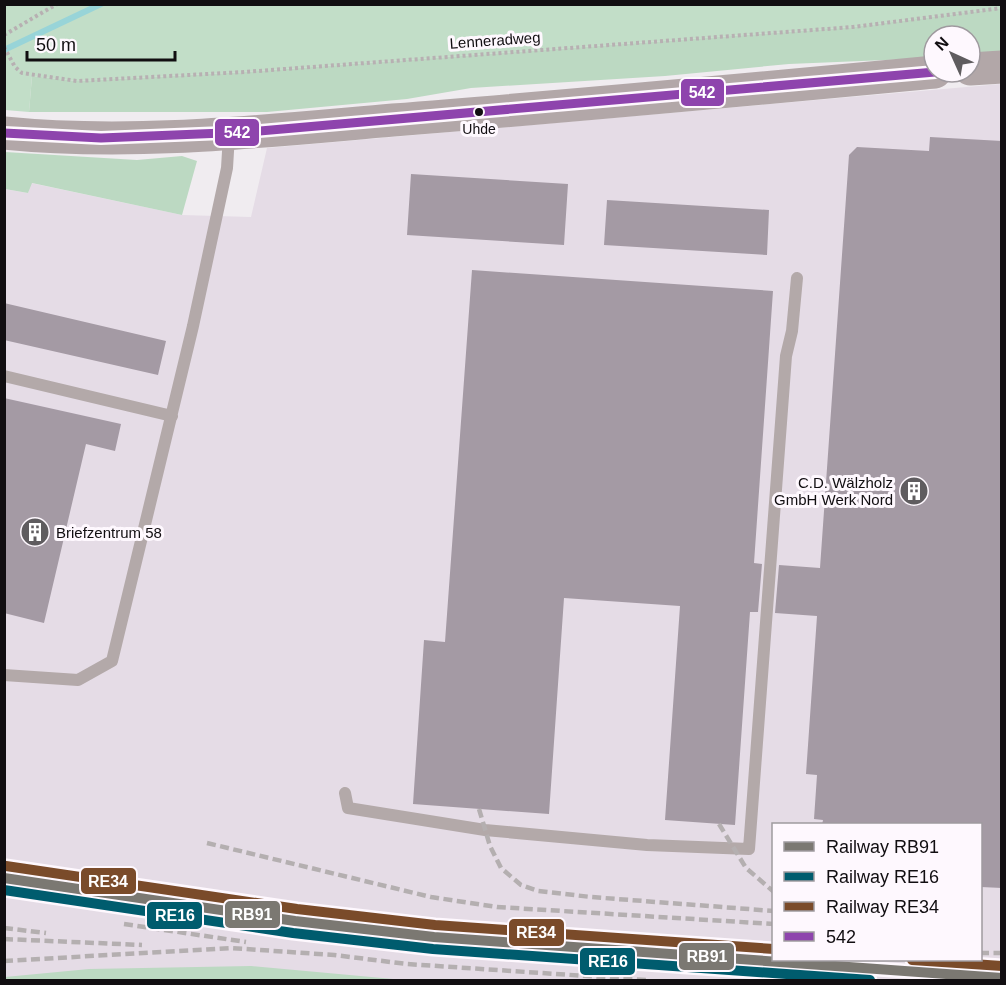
<svg xmlns="http://www.w3.org/2000/svg" width="1006" height="985" font-family="Arial,sans-serif">
  <style>
    .built { fill: #e5dce6; fill-rule: evenodd }
    .green { fill: #c2dec8 }
    .forest { fill: #bcd9c2 }
    .lines { fill: none; stroke-linecap: round; stroke-linejoin: round }
    .stream { stroke: #98d4d8; stroke-width: 6 }
    .building { fill: #a49aa4 }
    .path { stroke: #b7b0b2; stroke-width: 4; stroke-dasharray: 3 3; stroke-linecap: butt }
    .lane { stroke: #b3a9a9; stroke-width: 12 }
    .secondary { stroke: #b2a7a8; stroke-width: 33 }
    .rail { stroke: #b4afb0; stroke-width: 4.5; stroke-dasharray: 9 4.5; stroke-linecap: butt }
    .bus-1-casing { stroke: #fef8fe; stroke-width: 14 }
    .bus-1 { stroke: #8e44ad; stroke-width: 9 }
    .rail-1-casing { stroke: #fef8fe; stroke-width: 15 }
    .rail-2-casing { stroke: #fef8fe; stroke-width: 15 }
    .rail-3-casing { stroke: #fef8fe; stroke-width: 15 }
    .rail-1 { stroke: #7b7872; stroke-width: 10 }
    .rail-2 { stroke: #005c6e; stroke-width: 10 }
    .rail-3 { stroke: #7a4b2a; stroke-width: 10 }
    .bus-dot { fill: #110e11; stroke: #fef8fe; stroke-width: 2 }
    .labels { text-anchor: middle; dominant-baseline: central; stroke-width: 6; stroke-linejoin: round; paint-order: stroke }
    .bus-label { font-size: 14px; fill: #110e11; stroke: #fef8fe }
    .street-label { font-size: 15px; fill: #110e11; stroke: #fef8fe }
    .poi-label { font-size: 15px; fill: #110e11; stroke: #fef8fe; text-anchor: end }
    .line-badge { stroke: #fef8fe; stroke-width: 2 }
    .badge-label { font-size: 16px; text-anchor: middle; font-weight: bold; fill: #fff }
  </style>
  <rect width="100%" height="100%" fill="#f0ecf0"/>
  <!-- built -->
  <path class="built" d="M 1001,84 L 1001,980 L 5,980 L 4,189 L 28,193 L 31,183 L 182,215 L 251,217 L 267,148 ZM 774,824 L 980,824 L 980,960 L 774,960 Z"/>
  <!-- green -->
  <path class="green" d="M 1001,4 L 1002,8 L 853,27 L 244,72 L 77,81 L 32,76 L 29,112 L 5,110 L 4,5 Z"/>
  <!-- forest -->
  <path class="forest" d="M 1001,8 L 1001,54 L 970,56 L 970,36 L 934,36 L 934,58 L 789,64 L 665,76 L 471,88 L 407,99 L 267,112 L 29,112 L 32,76 L 77,81 L 244,72 L 853,27 Z
    M 5,152 L 137,160 L 182,156 L 197,161 L 182,215 L 32,183 L 28,193 L 5,189 Z
    M 251,966 L 404,980 L 5,980 L 5,977 L 89,969 Z"/>
  <g class="lines">
    <!-- stream -->
    <path class="stream" d="M 4,50 L 101,4"/>
  </g>
  <!-- building -->
  <path class="building" d="M 930,137 L 1002,141 L 1002,888 L 981,887 L 981,825 L 822,825 L 823,820 L 814,819 L 817,775 L 806,774 L 817,616 L 775,613 L 779,565 L 820,568 L 849,155 L 857,147 L 929,151 Z
    M 411,174 L 568,184 L 564,245 L 407,235 Z
    M 607,200 L 769,210 L 767,255 L 604,245 Z
    M 472,270 L 773,291 L 754,563 L 762,564 L 758,612 L 750,612 L 735,825 L 665,820 L 680,606 L 564,598 L 549,814 L 413,804 L 424,640 L 445,642 Z
    M 4,303 L 166,341 L 158,375 L 4,340 Z
    M 4,398 L 121,424 L 115,451 L 86,444 L 44,623 L 4,613 Z"/>
  <g class="lines">
    <!-- path -->
    <path class="path" d="M 4,35 L 57,4
      M 4,47 L 15,67 L 22,73 L 77,81 L 244,72 L 853,27 L 1002,8"/>
    <!-- lane -->
    <path class="lane" d="M 4,376 L 172,416
      M 4,675 L 78,680 L 112,661 L 193,326 L 227,168 L 229,135
      M 345,793 L 348,808 L 485,830 L 647,845 L 749,849 L 786,356 L 792,331 L 797,278"/>
    <!-- secondary -->
    <path class="secondary" d="M 970,69 L 1002,67
      M 4,133 C 133,146 265,131 393,120 C 574,106 754,89 935,72"/>
    <!-- rail -->
    <path class="rail" d="M 479,809 L 490,846 L 501,868 L 521,885 L 538,891 L 591,897 L 774,911
      M 719,824 L 746,868 L 774,892
      M 207,843 L 431,897 L 497,907 L 774,924
      M 124,924 L 246,942
      M 4,928 L 46,933
      M 4,939 L 142,945
      M 980,953 L 1002,953
      M 680,956 L 774,957
      M 4,961 L 231,948 L 334,955 L 407,964 L 646,980"/>
    <!-- bus-1 casing -->
    <g class="bus-1-casing">
      <path id="bus-1" d="M 4,133 L 101,138 L 248,132 L 935,72"/>
    </g>
    <!-- bus-1 -->
    <use href="#bus-1" class="bus-1"/>
    <!-- rail-1 casing -->
    <g class="rail-1-casing">
      <path id="rail-1" d="M 4,878 L 295,921 L 434,937 L 1002,978"/>
    </g>
    <!-- rail-2 casing -->
    <g class="rail-2-casing">
      <path id="rail-2" d="M 4,890 L 293,933 L 433,949 L 870,980"/>
    </g>
    <!-- rail-3 casing -->
    <g class="rail-3-casing">
      <path id="rail-3" d="M 6,866 L 297,909 L 435,925 L 774,949
        M 912,960 L 1002,966"/>
    </g>
    <!-- rail-1 -->
    <use href="#rail-1" class="rail-1"/>
    <!-- rail-2 -->
    <use href="#rail-2" class="rail-2"/>
    <!-- rail-3 -->
    <use href="#rail-3" class="rail-3"/>
  </g>
  <!-- icons -->
  <defs>
    <g id="building-disc" transform="scale(1.5)"><circle r="9.5" fill="#5f5c5f" stroke="#fef8fe"/><path d="M-4-6H4V6H1V3H-1V6H-4ZM-2.5-4.3h1.7v1.8h-1.7ZM.8-4.3h1.7v1.8H.8ZM-2.5-1h1.7V.8h-1.7ZM.8-1h1.7V.8H.8Z" fill="#fff"/></g>
  </defs>
  <g fill-rule="evenodd">
    <use href="#building-disc" x="914" y="491"/>
    <use href="#building-disc" x="35" y="532"/>
  </g>
  <!-- markers -->
  <circle class="bus-dot" cx="479" cy="112" r="5"/>
  <g class="labels">
    <!-- bus labels -->
    <g class="bus-label">
      <text x="479" y="129">Uhde</text>
    </g>
    <!-- street labels -->
    <g class="street-label">
      <text transform="translate(495 40) rotate(-4)">Lenneradweg</text>
    </g>
    <!-- poi labels -->
    <g class="poi-label">
      <text x="893" y="482">C.D. Wälzholz<tspan x="893" dy="17">GmbH Werk Nord</tspan></text>
      <text x="56" y="532" text-anchor="start">Briefzentrum 58</text>
    </g>
  </g>
  <g class="line-badge">
    <rect x="680" y="78" width="45" height="29" rx="6" fill="#8e44ad"/>
    <rect x="214" y="118" width="46" height="29" rx="6" fill="#8e44ad"/>
    <rect x="80" y="867" width="57" height="28" rx="6" fill="#7a4b2a"/>
    <rect x="224" y="900" width="57" height="29" rx="6" fill="#7b7872"/>
    <rect x="146" y="901" width="57" height="29" rx="6" fill="#005c6e"/>
    <rect x="508" y="918" width="57" height="29" rx="6" fill="#7a4b2a"/>
    <rect x="678" y="942" width="57" height="29" rx="6" fill="#7b7872"/>
    <rect x="579" y="947" width="57" height="29" rx="6" fill="#005c6e"/>
  </g>
  <g class="badge-label">
    <text x="702" y="98">542</text>
    <text x="237" y="138">542</text>
    <text x="108" y="887">RE34</text>
    <text x="252" y="920">RB91</text>
    <text x="175" y="921">RE16</text>
    <text x="536" y="938">RE34</text>
    <text x="707" y="962">RB91</text>
    <text x="608" y="967">RE16</text>
  </g>
  <!-- border -->
  <rect width="1006" height="985" fill="none" stroke="#110e11" stroke-width="12"/>
  <!-- legend -->
  <rect x="772" y="823" width="210" height="138" fill="#fef8fe" stroke="#9f9a9f" stroke-width="1.5"/>
  <rect x="784" y="842" width="30" height="9" fill="#7b7872" stroke="#9f9a9f" stroke-width="1.5"/>
  <text x="826" y="853" font-size="18" fill="#110e11">Railway RB91</text>
  <rect x="784" y="872" width="30" height="9" fill="#005c6e" stroke="#9f9a9f" stroke-width="1.5"/>
  <text x="826" y="883" font-size="18" fill="#110e11">Railway RE16</text>
  <rect x="784" y="902" width="30" height="9" fill="#7a4b2a" stroke="#9f9a9f" stroke-width="1.5"/>
  <text x="826" y="913" font-size="18" fill="#110e11">Railway RE34</text>
  <rect x="784" y="932" width="30" height="9" fill="#8e44ad" stroke="#9f9a9f" stroke-width="1.5"/>
  <text x="826" y="943" font-size="18" fill="#110e11">542</text>
  <!-- north arrow -->
  <g transform="translate(952 54) rotate(315)"><circle r="28" fill="#fef8fe" stroke="#9f9a9f" stroke-width="1.5"/>
  <path d="M0-4.5L10 22L0 15L-10 22Z" fill="#5f5c5f"/>
  <text y="-9" font-size="16" font-weight="bold" text-anchor="middle" fill="#110e11">N</text>
  </g>
  <!-- scale -->
  <path d="M27 51v9h148v-9" fill="none" stroke="#110e11" stroke-width="3"/>
  <text x="36" y="51" font-size="18" fill="#110e11" stroke="#fef8fe" stroke-width="4.5" paint-order="stroke">50 m</text>
</svg>
